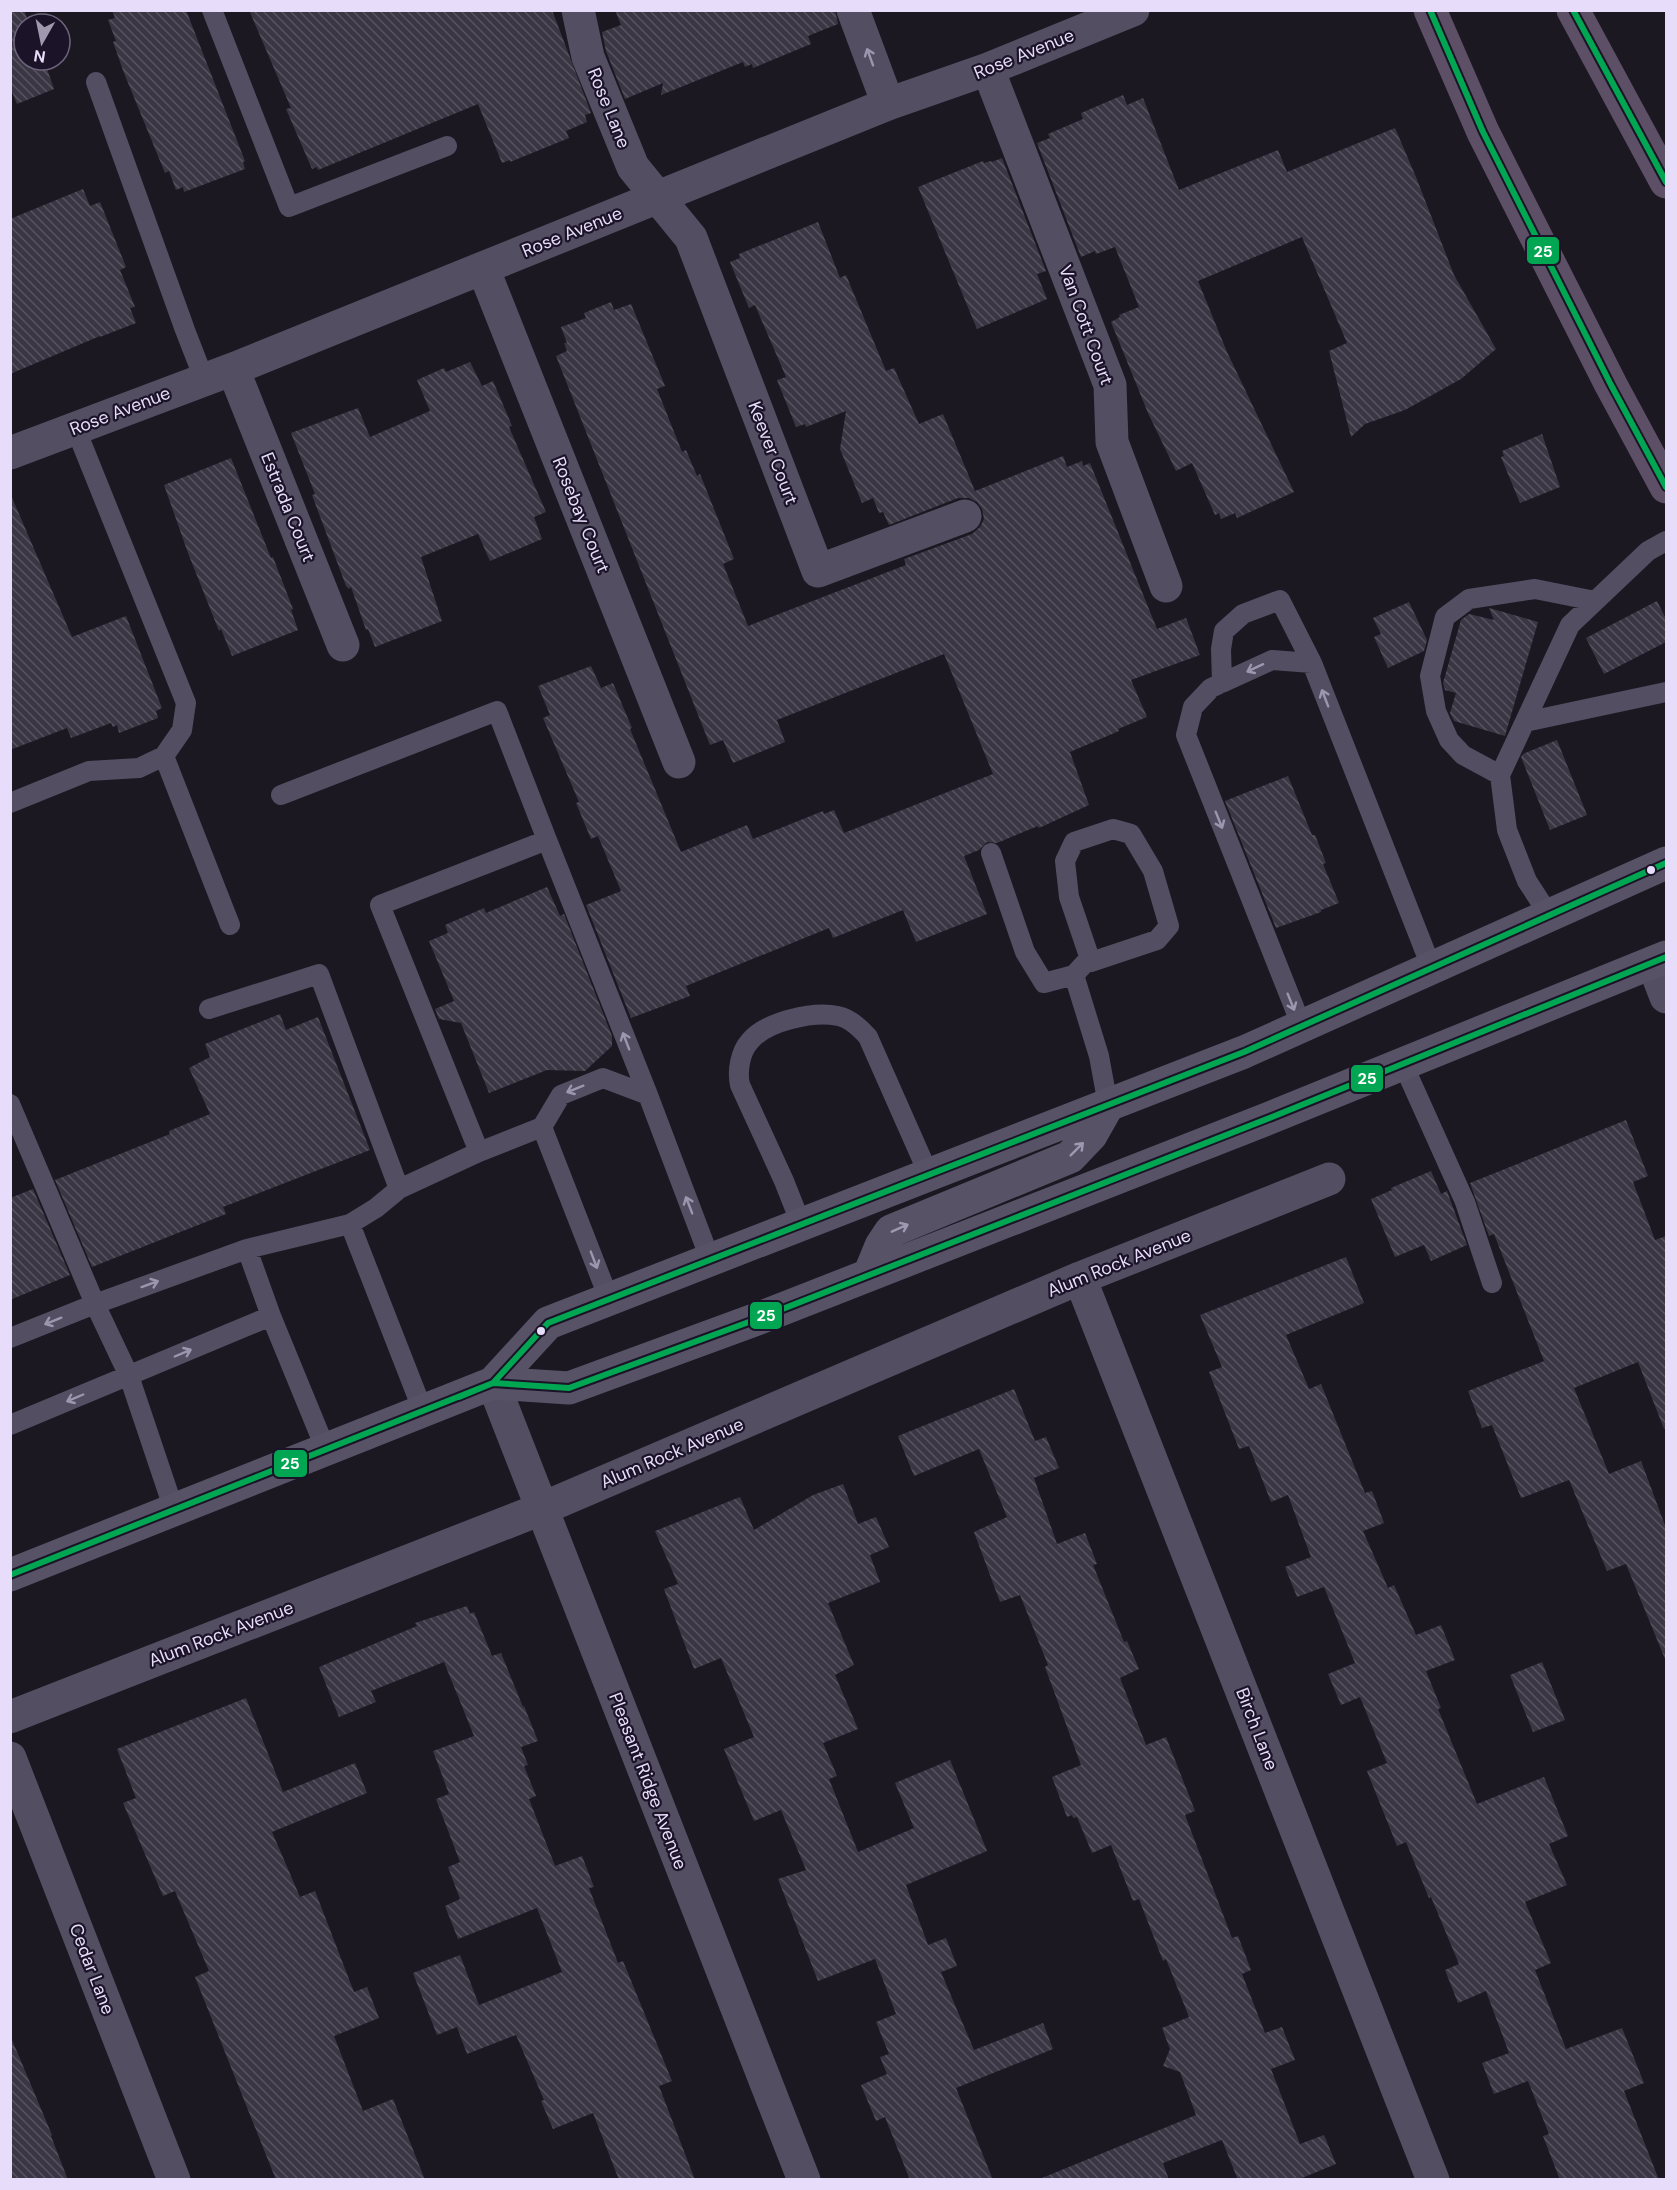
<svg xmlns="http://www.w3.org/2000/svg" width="1677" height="2190" font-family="'DM Sans',sans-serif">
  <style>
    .building { fill: url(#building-back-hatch) }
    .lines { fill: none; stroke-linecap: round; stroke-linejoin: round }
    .service { stroke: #534e62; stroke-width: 20 }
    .minor { stroke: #534e62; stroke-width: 33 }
    .secondary { stroke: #585267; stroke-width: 33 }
    .primary { stroke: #5c4f66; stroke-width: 33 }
    .bus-1-casing { stroke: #1b1327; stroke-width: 10 }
    .bus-1 { stroke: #00a651; stroke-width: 6 }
    .oneway { stroke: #9d96ae }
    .oneway2 { stroke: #a098b1 }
    .bus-dot { fill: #e7ddfb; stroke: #1b1327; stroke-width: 2 }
    .labels { text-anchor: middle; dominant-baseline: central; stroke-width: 4.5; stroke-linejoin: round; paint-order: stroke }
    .street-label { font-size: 18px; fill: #e7ddfb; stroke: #1b1327 }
    .line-badge { stroke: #1b1327; stroke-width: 2 }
    .badge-label { font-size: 16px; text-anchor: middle; font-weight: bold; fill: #fff }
  </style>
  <defs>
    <pattern id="building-back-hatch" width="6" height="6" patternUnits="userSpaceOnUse" patternTransform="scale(1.5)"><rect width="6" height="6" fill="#3b3643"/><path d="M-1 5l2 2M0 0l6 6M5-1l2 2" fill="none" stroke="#57535f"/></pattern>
  </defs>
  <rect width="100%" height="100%" fill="#1c1822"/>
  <!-- building -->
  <path class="building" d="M 10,10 L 24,10 L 29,24 L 24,24 L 24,60 L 44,60 L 54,89 L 17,104 L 10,87 Z
    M 112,10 L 186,10 L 245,161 L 243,162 L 245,169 L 184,192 L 183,187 L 176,190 L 169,171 L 165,173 L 124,73 L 113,42 L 116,41 L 108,20 L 115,18 Z
    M 249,10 L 552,10 L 591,113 L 585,115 L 587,122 L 566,131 L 569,138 L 510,162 L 510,160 L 502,163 L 478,104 L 318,170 L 317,167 L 312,169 L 286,109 L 291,108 Z
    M 615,10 L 835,10 L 838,24 L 808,36 L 811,44 L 753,68 L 752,64 L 745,67 L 743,62 L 661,95 L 663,83 L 625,99 L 606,51 L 602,32 L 621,25 Z
    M 1123,95 L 1127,105 L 1143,98 L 1179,190 L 1278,150 L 1287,172 L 1395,128 L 1416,177 L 1454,275 L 1496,349 L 1461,379 L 1405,410 L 1365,424 L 1351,437 L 1329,351 L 1347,343 L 1302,237 L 1198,281 L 1227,352 L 1294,492 L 1237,518 L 1235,513 L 1221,519 L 1219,513 L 1215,515 L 1192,463 L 1176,471 L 1148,413 L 1111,322 L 1120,317 L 1119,315 L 1139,307 L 1115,247 L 1096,254 L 1095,251 L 1081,257 L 1037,143 L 1050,138 L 1048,134 L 1083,119 L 1081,113 Z
    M 1002,158 L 1046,271 L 1037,274 L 1047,299 L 977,329 L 918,187 L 983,161 L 984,163 L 991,161 L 992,162 Z
    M 83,189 L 90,206 L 100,202 L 126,267 L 120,270 L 135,307 L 130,308 L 136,323 L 100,337 L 100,336 L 10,374 L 10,219 Z
    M 818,222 L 840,278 L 846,275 L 886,371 L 894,368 L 919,424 L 943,414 L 975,491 L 1063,456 L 1067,467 L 1082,461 L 1083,466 L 1090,463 L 1157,629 L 1186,618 L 1200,655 L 1131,680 L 1147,717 L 1118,729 L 1119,731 L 1070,752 L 1089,805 L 1039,828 L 1038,826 L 997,843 L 987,842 L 979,850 L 964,856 L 987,914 L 916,942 L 903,910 L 833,938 L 829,928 L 686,986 L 690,996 L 631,1018 L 586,905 L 621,891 L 598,836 L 591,839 L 576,803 L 579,802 L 543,718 L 550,715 L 538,686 L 591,666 L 601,688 L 613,683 L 632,728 L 630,729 L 681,852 L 747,825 L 753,839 L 823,811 L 824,814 L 834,810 L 844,833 L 993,774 L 944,654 L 777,720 L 785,742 L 733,763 L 723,740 L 710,745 L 556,356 L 567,351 L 564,343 L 567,343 L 561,327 L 586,318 L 584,313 L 611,302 L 614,310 L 631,304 L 665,386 L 657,389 L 682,452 L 686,450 L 697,476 L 700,474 L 734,559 L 723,564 L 748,626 L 906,565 L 904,559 L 972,534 L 980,527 L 984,519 L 982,509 L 977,502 L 969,498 L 958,498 L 889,525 L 883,512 L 879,513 L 873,498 L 862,503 L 840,449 L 846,411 L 806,427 L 805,424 L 796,427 L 777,380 L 786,377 L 755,305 L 749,308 L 730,262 L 740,258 L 739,254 Z
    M 470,362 L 482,386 L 493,381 L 512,426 L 509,427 L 546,512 L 534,517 L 542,539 L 490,561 L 478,534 L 421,557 L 442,621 L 375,647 L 368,629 L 366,630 L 351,587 L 349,589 L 346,586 L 312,495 L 315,494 L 291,433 L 358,408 L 370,437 L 430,411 L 417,380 L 444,368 L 446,372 Z
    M 1542,434 L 1560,487 L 1520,503 L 1501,457 L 1504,456 L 1502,451 Z
    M 231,458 L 271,558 L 273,557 L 293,609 L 291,610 L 298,630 L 232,656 L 221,629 L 219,631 L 188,553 L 164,485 Z
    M 10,493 L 72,637 L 126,616 L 162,708 L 156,711 L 158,718 L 119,733 L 117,725 L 113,727 L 111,723 L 71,738 L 67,728 L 10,750 Z
    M 1657,601 L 1666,619 L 1666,642 L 1604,674 L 1586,638 Z
    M 1409,602 L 1427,640 L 1424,651 L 1388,668 L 1374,637 L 1381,634 L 1373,618 Z
    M 1489,608 L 1538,622 L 1505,736 L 1454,721 L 1450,713 L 1456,693 L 1445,690 L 1443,683 L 1461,620 L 1469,614 L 1494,620 Z
    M 1557,740 L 1587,815 L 1550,830 L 1521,757 L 1523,754 Z
    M 1288,776 L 1312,835 L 1315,835 L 1326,863 L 1323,864 L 1339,903 L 1321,910 L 1321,912 L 1276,928 L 1225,801 Z
    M 547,887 L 560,916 L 564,914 L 612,1036 L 612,1046 L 585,1071 L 547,1070 L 489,1093 L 461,1023 L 439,1019 L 435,1009 L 454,1001 L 429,941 L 448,933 L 445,925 L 484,908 L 486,913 Z
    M 280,1014 L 286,1030 L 318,1017 L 370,1150 L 223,1207 L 226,1214 L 92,1267 L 55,1180 L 170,1134 L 169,1131 L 210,1114 L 189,1068 L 210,1057 L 205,1044 Z
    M 1626,1120 L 1648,1176 L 1633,1182 L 1655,1240 L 1666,1236 L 1666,1429 L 1664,1429 L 1638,1362 L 1574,1388 L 1609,1474 L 1641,1461 L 1666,1528 L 1665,1659 L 1626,1564 L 1607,1571 L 1569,1480 L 1521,1498 L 1492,1425 L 1482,1428 L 1468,1391 L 1544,1361 L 1494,1234 L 1489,1236 L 1470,1183 Z
    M 1431,1171 L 1441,1194 L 1447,1191 L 1467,1245 L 1431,1261 L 1424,1245 L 1395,1257 L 1371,1199 L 1392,1190 L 1391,1188 Z
    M 33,1189 L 70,1275 L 10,1300 L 10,1198 Z
    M 1346,1257 L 1364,1303 L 1286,1335 L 1309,1389 L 1321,1384 L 1365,1493 L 1372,1491 L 1384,1523 L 1363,1531 L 1388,1588 L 1394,1585 L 1416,1635 L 1441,1625 L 1455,1660 L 1426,1671 L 1441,1708 L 1438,1709 L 1477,1804 L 1544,1777 L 1568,1836 L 1549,1844 L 1567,1885 L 1525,1902 L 1551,1963 L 1535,1970 L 1566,2049 L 1622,2028 L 1644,2083 L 1624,2091 L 1659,2180 L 1560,2180 L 1543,2136 L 1549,2134 L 1528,2081 L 1494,2094 L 1482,2063 L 1509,2053 L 1486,1991 L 1458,2003 L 1445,1970 L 1459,1964 L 1431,1897 L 1429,1898 L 1406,1842 L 1397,1846 L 1367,1771 L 1387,1763 L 1360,1697 L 1341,1705 L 1328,1674 L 1355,1663 L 1324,1587 L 1297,1597 L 1285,1567 L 1311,1557 L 1288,1495 L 1271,1502 L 1249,1446 L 1239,1449 L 1209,1372 L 1222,1367 L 1200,1315 Z
    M 1014,1389 L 1035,1441 L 1046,1437 L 1059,1468 L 1034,1478 L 1057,1544 L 1085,1533 L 1097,1564 L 1093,1565 L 1124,1642 L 1127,1641 L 1139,1669 L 1120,1678 L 1146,1745 L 1166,1737 L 1195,1811 L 1185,1815 L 1232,1938 L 1238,1936 L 1251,1970 L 1242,1974 L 1265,2033 L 1282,2027 L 1295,2060 L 1271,2069 L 1300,2144 L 1324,2135 L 1336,2164 L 1297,2180 L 1238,2180 L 1222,2140 L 1163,2163 L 1169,2180 L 1037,2180 L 1196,2115 L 1180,2072 L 1163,2066 L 1170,2049 L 1162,2028 L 1189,2017 L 1166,1959 L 1163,1961 L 1139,1899 L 1133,1901 L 1111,1845 L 1092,1853 L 1077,1817 L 1073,1818 L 1072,1815 L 1067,1817 L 1052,1777 L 1081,1765 L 1045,1667 L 1048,1665 L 1020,1595 L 1000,1602 L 974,1532 L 1007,1517 L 979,1449 L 914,1476 L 898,1436 Z
    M 843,1484 L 858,1524 L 876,1517 L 889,1547 L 870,1555 L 880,1582 L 828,1603 L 854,1665 L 835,1675 L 858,1729 L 823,1743 L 837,1776 L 829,1779 L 858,1852 L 914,1828 L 895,1783 L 950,1760 L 987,1851 L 906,1885 L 928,1945 L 946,1938 L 957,1966 L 941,1972 L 974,2050 L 1043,2023 L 1053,2049 L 956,2088 L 993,2180 L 910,2180 L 885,2117 L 876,2121 L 861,2085 L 887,2074 L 880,2057 L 889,2054 L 876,2022 L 896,2014 L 875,1959 L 818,1981 L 778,1879 L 806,1870 L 781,1810 L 754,1821 L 724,1749 L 754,1737 L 721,1658 L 694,1669 L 664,1589 L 678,1584 L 655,1531 L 740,1497 L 754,1530 L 813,1495 Z
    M 467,1606 L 470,1614 L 474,1612 L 492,1656 L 501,1653 L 523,1707 L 524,1706 L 538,1741 L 521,1747 L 528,1765 L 524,1766 L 536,1796 L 529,1799 L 555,1866 L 582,1856 L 594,1887 L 589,1888 L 618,1963 L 623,1961 L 672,2081 L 659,2086 L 695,2180 L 619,2180 L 593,2113 L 553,2129 L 541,2101 L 544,2100 L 516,2035 L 467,2054 L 457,2027 L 437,2035 L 413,1973 L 460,1955 L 479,2005 L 562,1972 L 537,1908 L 458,1939 L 445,1906 L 460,1899 L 448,1867 L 460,1862 L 436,1799 L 449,1794 L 433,1751 L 474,1736 L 444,1662 L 371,1691 L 376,1702 L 339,1717 L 319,1667 L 417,1626 L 415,1623 Z
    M 1542,1662 L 1565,1720 L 1533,1732 L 1510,1675 Z
    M 246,1698 L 283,1792 L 355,1763 L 367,1793 L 272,1832 L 300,1897 L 315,1891 L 354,1992 L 367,1987 L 379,2018 L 334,2036 L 363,2111 L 393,2099 L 425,2180 L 276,2180 L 195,1977 L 209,1971 L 175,1891 L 163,1896 L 123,1803 L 136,1798 L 117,1749 Z
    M 10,2035 L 52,2135 L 51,2136 L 68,2180 L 10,2180 Z"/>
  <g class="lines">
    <!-- service -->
    <path class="service" d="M 212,10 L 289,207 L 447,146
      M 96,82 L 185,330 L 204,379
      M 1222,683 L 1221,649 L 1224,631 L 1243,614 L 1280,600 L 1312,663 L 1432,969
      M 1525,722 L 1666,692
      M 164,756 L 230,925
      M 1500,775 L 1463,755 L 1449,740 L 1436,711 L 1430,676 L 1445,617 L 1469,599 L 1535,589 L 1595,601
      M 281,795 L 497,711 L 547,840 L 380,905 L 479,1152
      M 10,803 L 89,771 L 139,768 L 164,756 L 182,730 L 186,703 L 75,427
      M 547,840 L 648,1095
      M 991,853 L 1025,952 L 1044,983 L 1074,975
      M 1549,915 L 1527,881 L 1507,830 L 1500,775 L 1570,625 L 1648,551 L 1666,541
      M 1091,962 L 1069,897 L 1065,861 L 1074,842 L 1113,829 L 1131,834 L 1153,871 L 1169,926 L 1157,940 L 1091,962 L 1085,963 L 1074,975 L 1099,1056 L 1108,1105
      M 209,1009 L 319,974 L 399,1189
      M 1302,1027 L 1186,735 L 1193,707 L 1211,688 L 1272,660 L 1312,663
      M 1403,1064 L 1465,1202 L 1492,1283
      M 10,1104 L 95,1304 L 129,1376 L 174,1510
      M 350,1224 L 423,1411
      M 801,1224 L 784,1181 L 740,1085 C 737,1071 740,1052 750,1041 C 767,1021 813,1011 838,1016 C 850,1018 860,1028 868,1037 L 929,1175
      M 247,1249 L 271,1316 L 326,1450
      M 609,1299 L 542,1127 L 561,1095 L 603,1078 L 648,1095 L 710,1259
      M 10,1338 L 95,1304 L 247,1249 L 350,1224 L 376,1208 L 399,1189 L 479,1152 L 542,1127
      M 10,1425 L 271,1316"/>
    <!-- minor -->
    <path class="minor" d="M 578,10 L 588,57 L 633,167 L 691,238 L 818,571 L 965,516
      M 853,10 L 888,104
      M 988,69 L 1110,385 L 1112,442 L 1166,586
      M 483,268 L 679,762
      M 233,369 L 343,645
      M 10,453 L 233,369 L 888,104 L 988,69 L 1133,10
      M 1653,963 L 1666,997
      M 1080,1278 L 1433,2180
      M 493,1383 L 804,2180
      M 10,1717 L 541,1509 L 1080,1278 L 1329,1179
      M 10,1758 L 174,2180"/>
    <!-- secondary -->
    <path class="secondary" d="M 869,1275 L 881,1246 L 891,1231 L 1070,1157 L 1091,1135 L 1108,1105
      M 493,1383 L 569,1388 L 757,1319 L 1272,1117 L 1666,957
      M 10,1575 L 493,1383 L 548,1323 L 1244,1052 L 1666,863"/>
    <!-- primary -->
    <path class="primary" d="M 1430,10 L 1483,132 L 1611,385 L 1666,487
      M 1573,10 L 1666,182"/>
    <!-- bus-1 casing -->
    <g class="bus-1-casing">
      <path id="bus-1" d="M 1430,10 L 1483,132 L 1611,385 L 1666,487
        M 1573,10 L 1666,182
        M 459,1397 L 493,1383 L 569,1388 L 757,1319 L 1272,1117 L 1666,957
        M 10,1575 L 493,1383 L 548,1323 L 1244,1052 L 1666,863"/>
    </g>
    <!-- bus-1 -->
    <use href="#bus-1" class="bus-1"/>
  </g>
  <!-- one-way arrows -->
  <defs><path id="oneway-shaft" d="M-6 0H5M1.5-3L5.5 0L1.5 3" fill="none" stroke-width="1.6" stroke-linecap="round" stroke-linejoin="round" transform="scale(1.5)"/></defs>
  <g class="oneway">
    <use href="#oneway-shaft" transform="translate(870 57) rotate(-110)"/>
    <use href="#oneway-shaft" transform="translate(1255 668) rotate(155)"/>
    <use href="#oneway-shaft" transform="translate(1325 698) rotate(-111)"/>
    <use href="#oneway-shaft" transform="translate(1219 820) rotate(68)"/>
    <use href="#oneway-shaft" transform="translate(1291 1002) rotate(68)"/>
    <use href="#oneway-shaft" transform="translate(626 1041) rotate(-111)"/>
    <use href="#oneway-shaft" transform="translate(575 1089) rotate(158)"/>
    <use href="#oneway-shaft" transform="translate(689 1205) rotate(-111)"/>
    <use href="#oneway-shaft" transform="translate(594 1260) rotate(69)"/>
    <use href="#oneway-shaft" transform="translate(150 1284) rotate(-20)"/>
    <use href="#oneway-shaft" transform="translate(53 1321) rotate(158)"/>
    <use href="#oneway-shaft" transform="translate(183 1353) rotate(-23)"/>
    <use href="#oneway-shaft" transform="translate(75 1398) rotate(157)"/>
  </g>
  <g class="oneway2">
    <use href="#oneway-shaft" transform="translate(1077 1149) rotate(-45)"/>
    <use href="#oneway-shaft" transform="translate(900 1228) rotate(-24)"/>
  </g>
  <!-- markers -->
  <g class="bus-dot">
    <circle cx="1651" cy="870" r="5"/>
    <circle cx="541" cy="1331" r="5"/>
  </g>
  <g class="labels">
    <!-- street labels -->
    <g class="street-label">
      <text transform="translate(1024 54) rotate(-22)">Rose Avenue</text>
      <text transform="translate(609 108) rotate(68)">Rose Lane</text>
      <text transform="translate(572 232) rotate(-22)">Rose Avenue</text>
      <text transform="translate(1086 325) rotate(70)">Van Cott Court</text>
      <text transform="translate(120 411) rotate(-21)">Rose Avenue</text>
      <text transform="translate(773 453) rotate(69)">Keever Court</text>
      <text transform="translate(288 507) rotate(68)">Estrada Court</text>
      <text transform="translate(581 515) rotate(68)">Rosebay Court</text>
      <text transform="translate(1119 1263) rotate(-22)">Alum Rock Avenue</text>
      <text transform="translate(672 1453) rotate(-23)">Alum Rock Avenue</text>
      <text transform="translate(221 1634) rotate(-21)">Alum Rock Avenue</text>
      <text transform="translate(1257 1729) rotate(69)">Birch Lane</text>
      <text transform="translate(648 1781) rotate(69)">Pleasant Ridge Avenue</text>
      <text transform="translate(92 1969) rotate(69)">Cedar Lane</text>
    </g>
  </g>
  <g class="line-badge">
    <rect x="1526" y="236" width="34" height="29" rx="6" fill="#00a651"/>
    <rect x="1350" y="1064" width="34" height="29" rx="6" fill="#00a651"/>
    <rect x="749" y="1301" width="34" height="29" rx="6" fill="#00a651"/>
    <rect x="273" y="1449" width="35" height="29" rx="6" fill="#00a651"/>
  </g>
  <g class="badge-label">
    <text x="1543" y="257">25</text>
    <text x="1367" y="1084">25</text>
    <text x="766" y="1321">25</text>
    <text x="290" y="1469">25</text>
  </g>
  <!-- border -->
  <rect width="1677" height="2190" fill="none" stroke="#e7ddfb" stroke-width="24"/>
  <!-- north arrow -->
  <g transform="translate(42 42) rotate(189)"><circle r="28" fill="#1b1327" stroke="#6d647c" stroke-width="1.5"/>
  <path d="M0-4.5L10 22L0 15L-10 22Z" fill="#a098af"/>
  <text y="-9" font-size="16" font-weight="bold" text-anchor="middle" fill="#e7ddfb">N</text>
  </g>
</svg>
